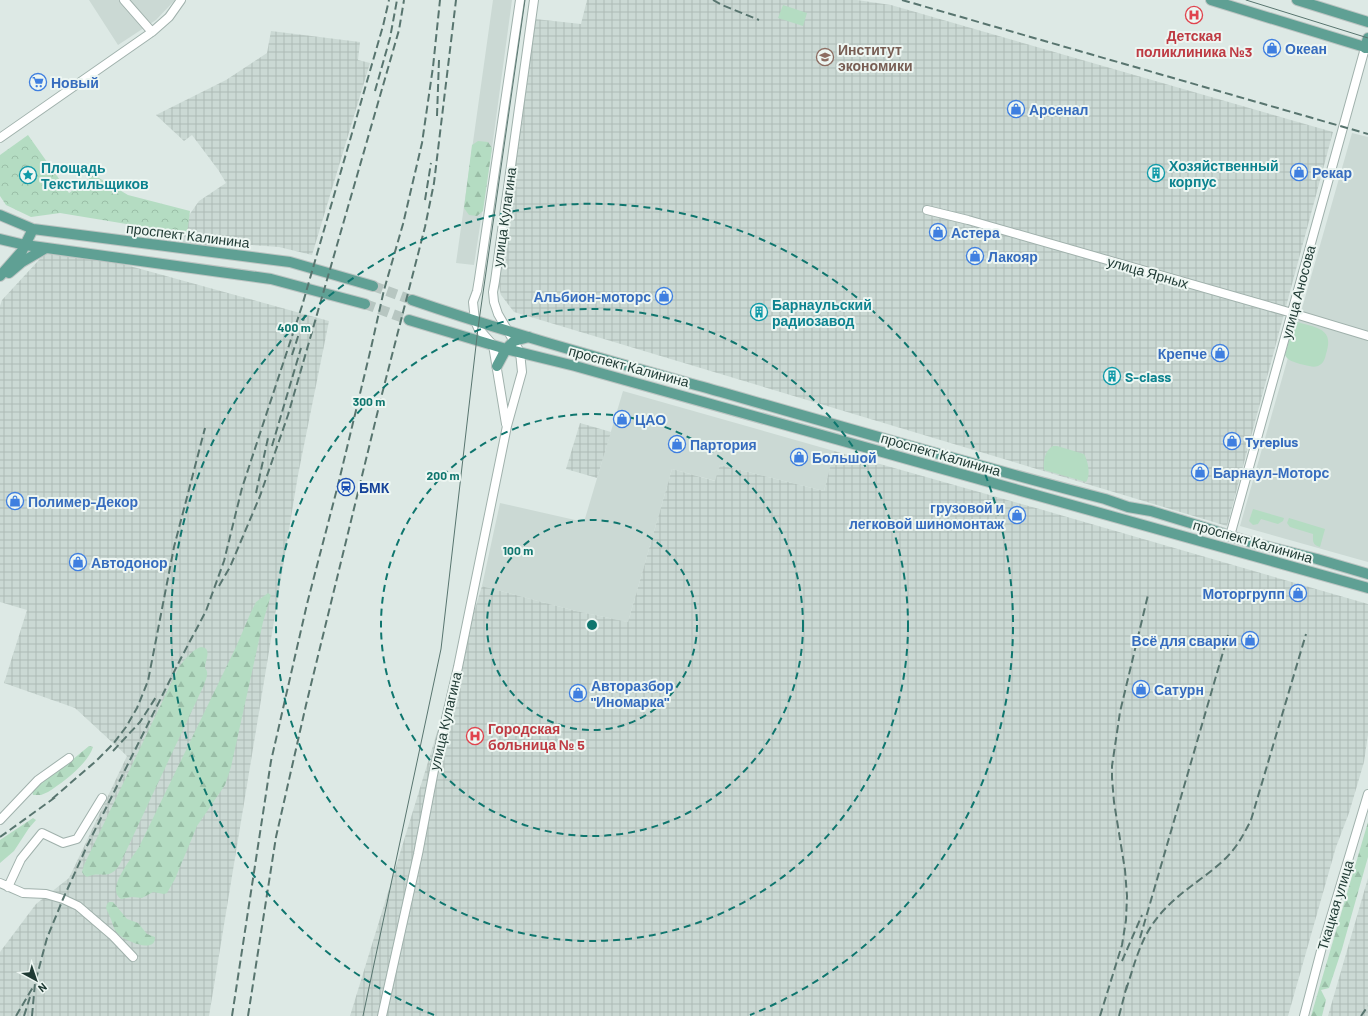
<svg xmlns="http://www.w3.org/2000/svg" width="1368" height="1016" font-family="Barlow,sans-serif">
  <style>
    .built { fill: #cbd9d4 }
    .industrial { fill: url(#industrial-grid) }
    .grass { fill: #b4dcc2 }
    .forest { fill: url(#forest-firs) }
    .park { fill: url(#park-crowns) }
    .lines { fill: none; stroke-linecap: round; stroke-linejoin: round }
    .major-tunnel { stroke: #b7c6c1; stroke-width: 10; stroke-dasharray: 10 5; stroke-linecap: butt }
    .minor-casing { stroke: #a0b1ac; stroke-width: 10 }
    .major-casing { stroke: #bcc4c2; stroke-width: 12 }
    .minor { stroke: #fff; stroke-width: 8 }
    .major { stroke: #5fa094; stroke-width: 10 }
    .tram { stroke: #58756f; stroke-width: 1 }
    .rail { stroke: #58756f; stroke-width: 2; stroke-dasharray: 8 4; stroke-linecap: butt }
    .ring { fill: none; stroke: #0f766e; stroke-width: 2; stroke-dasharray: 7 5 }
    .labels { text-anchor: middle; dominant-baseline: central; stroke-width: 4; stroke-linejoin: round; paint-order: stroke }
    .health-label { font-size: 14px; font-weight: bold; fill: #be3a42; stroke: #edf6f2 }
    .shop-label { font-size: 14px; font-weight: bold; fill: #366cbe; stroke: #edf6f2; text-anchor: start }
    .education-label { font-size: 14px; font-weight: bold; fill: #785e54; stroke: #edf6f2; text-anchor: start }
    .culture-label { font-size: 14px; font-weight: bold; fill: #0d838f; stroke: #edf6f2; text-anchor: start }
    .street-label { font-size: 14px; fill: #1e3933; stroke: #edf6f2 }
    .transit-label { font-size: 14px; font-weight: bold; fill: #164399; stroke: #edf6f2; text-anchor: start }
    .centre { fill: #0f766e; stroke: #edf6f2; stroke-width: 2 }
    .ring-label { font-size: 12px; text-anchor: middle; font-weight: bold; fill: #0f766e; stroke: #edf6f2; stroke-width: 4; stroke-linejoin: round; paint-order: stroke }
  </style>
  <defs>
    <pattern id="industrial-grid" width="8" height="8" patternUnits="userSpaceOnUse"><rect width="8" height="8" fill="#cbd9d4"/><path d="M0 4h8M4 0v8" fill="none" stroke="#aebbb6"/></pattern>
    <pattern id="forest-firs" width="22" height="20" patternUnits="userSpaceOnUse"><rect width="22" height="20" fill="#b4dcc2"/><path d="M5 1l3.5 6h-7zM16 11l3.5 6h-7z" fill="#9abea7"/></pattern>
    <pattern id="park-crowns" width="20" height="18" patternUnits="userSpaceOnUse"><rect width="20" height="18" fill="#b4dcc2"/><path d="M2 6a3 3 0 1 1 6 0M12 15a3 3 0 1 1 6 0" fill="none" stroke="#9abea7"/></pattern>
  </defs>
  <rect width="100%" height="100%" fill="#dde9e5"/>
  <!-- built -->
  <path class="built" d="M 89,0 L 175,0 L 156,20 L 118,45 Z
    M 493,0 L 512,0 L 492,148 L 474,265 L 456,263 Z
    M 1352,133 L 1368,137 L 1368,562 L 1240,526 Z
    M 623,391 L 834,451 L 824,491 L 720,465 L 716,481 L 672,469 L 628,622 L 576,611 L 482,586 L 500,503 L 584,522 Z"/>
  <!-- industrial -->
  <path class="industrial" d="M 587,0 L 857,0 L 891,5 L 1333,132 L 1227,526 L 514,312 L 501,295 L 499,286 L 516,151 L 535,19 L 581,24 Z
    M 271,31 L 360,42 L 358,60 L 370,63 L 312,255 L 279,247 L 252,245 L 208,246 L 183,242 L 187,218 L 199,201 L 226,183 L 219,171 L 192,135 L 184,141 L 156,115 L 226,80 L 267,53 Z
    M 49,249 L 108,260 L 329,321 L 298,475 L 209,1016 L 0,1016 L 0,952 L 36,904 L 69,878 L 127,756 L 75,708 L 4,683 L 27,610 L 0,602 L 0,306 L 2,300 Z
    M 580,423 L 611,432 L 597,478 L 566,469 Z
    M 834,451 L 1043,510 L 1368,604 L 1368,735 L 1364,762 L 1349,813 L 1336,847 L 1288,1016 L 350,1016 L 482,586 L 576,611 L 628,622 L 672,469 L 715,481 L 720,465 L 824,491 Z
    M 1368,878 L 1368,1016 L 1328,1016 Z"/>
  <!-- grass -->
  <path class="grass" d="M 783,5 L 807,13 L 803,26 L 778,18 Z
    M 1297,322 C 1302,323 1307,325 1312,326 C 1328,331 1331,338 1326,354 C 1325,359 1323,364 1318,366 C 1312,368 1306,365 1300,364 C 1294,362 1288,361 1285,355 L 1293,326 Z
    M 1053,446 L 1057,446 L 1084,454 C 1088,461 1091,475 1086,482 L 1044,470 C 1043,461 1045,450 1053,446 Z
    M 1253,509 L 1284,518 L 1283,521 L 1278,524 L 1261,519 L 1258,524 L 1253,525 L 1249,521 Z
    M 1289,518 L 1325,529 L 1320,547 C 1312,545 1313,541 1313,534 L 1290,527 L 1287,523 Z"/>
  <!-- forest -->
  <path class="forest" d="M 478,141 L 488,142 L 492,148 L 483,211 L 477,216 L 469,215 L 464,208 L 472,145 Z
    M 268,593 L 271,595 L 263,622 L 231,767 L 225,785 L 197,826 L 175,879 L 167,893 L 164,894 L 153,892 L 142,898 L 132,897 L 121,899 C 105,889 132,858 139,847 L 236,647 L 251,612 L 256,602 Z
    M 201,647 C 212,648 206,659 205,666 C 205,671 206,667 207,672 C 208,676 205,681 204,685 L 120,864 C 109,882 101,870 87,877 L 84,875 L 82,872 L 84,865 L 178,669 C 182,662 193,649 201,647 Z
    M 89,746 L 93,747 C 88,764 62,783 48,792 L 41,795 L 33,795 L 32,791 L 48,777 L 72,760 Z
    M 33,818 L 36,820 L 29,828 L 14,851 L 0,863 L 0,840 Z
    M 1368,822 L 1368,857 L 1342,949 L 1329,988 L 1321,990 L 1326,1000 L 1322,1016 L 1311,1016 Z
    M 109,902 L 113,902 L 127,919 L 138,923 L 147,934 L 155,937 C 156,955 124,940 118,934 C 113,929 113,923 110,917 C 109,914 107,911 106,908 L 107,904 Z"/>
  <!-- park -->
  <path class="park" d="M 28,135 L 69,193 L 94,175 L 128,195 L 190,211 L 187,234 L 60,213 L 31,217 L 6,205 L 0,196 L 0,155 Z"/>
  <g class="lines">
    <!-- major-tunnel -->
    <path class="major-tunnel" d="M 373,286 L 412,300
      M 365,304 L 409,320"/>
    <!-- minor casing -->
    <g class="minor-casing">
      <path id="minor" d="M 124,0 L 152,32
        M 0,138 L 152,32 L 169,17 L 181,0
        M 927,210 L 968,220 L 1292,313 L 1368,336
        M 506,424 L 493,345 L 478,328 L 475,321 L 473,302 L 477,291 L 479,279 L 520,0
        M 1230,536 L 1365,48
        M 0,820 L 38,780 L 69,758
        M 0,883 L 23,893 L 46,894 L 63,899 L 78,906 L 113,936 L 133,957
        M 8,887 L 21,859 L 42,833 L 63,843 L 77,839 L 102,798
        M 382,1016 L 418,854 L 434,770 L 458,667 L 507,426 L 522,372 L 520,352 L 498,314 L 494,302 L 493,292 L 495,281 L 534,0
        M 1304,1016 L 1322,947 L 1368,794"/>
    </g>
    <!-- major casing -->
    <g class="major-casing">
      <path id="major" d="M 1211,0 L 1368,48
        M 1297,0 L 1368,22
        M 1365,48 L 1368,38
        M 0,215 L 33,229 L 290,262 L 373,286
        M 0,239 L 25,245 L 271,279 L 365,304
        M 9,273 L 22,262 L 46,248
        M 0,276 L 22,251 L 33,229
        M 412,300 C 514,335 618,363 721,392 C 849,429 977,466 1105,499 L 1128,507 L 1151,511 L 1197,525 L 1246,541 L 1317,559 L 1368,574
        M 409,320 L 506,349 L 575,366 L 1368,588
        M 497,366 L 506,349 L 514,341 L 529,337"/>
    </g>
    <!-- minor -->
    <use href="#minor" class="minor"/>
    <!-- major -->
    <use href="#major" class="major"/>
    <!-- tram -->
    <path class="tram" d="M 1246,0 L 1368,38
      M 363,1016 L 441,649 L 478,328 L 525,0"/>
    <!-- rail -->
    <path class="rail" d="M 713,0 L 722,5 L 759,20
      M 902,0 L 1368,134
      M 375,91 L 390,38 L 397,0
      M 437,116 L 439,60
      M 425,200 L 431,163
      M 292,355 L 305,315
      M 272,446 L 301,348
      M 256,493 L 268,438
      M 219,586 L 230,567 L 260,496 L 288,415 L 399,30 L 404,0
      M 113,751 L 140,722 L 156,697
      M 52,799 L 96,761 L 113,744 L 126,727 L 137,708 L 148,681 L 174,547 L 205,428
      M 0,837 L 57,796
      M 1140,938 L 1228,635
      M 1122,961 L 1142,915
      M 1126,990 C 1133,969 1139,944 1152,925 C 1172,895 1201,882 1226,858 C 1237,847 1244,834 1251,820 L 1306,634
      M 16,1016 L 33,987
      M 24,1016 L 30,997
      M 32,1016 L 35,983 L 47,938 L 63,899 L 87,846 L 180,660 L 206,611 L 224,561 L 242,488 L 302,306 L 383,26 L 389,0
      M 232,1016 L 271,761 L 307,604 L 338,485 L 371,348 L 384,290 L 403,224 L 422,143 L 433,67 L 440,0
      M 248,1016 L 276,837 L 306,705 L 382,394 L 425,227 L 434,183 L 456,0
      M 1100,1016 L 1122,945 L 1126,920 L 1127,896 L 1125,870 L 1114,802 L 1112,778 L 1112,766 L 1120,712 L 1148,595
      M 1119,1016 L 1127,985
      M 1361,1016 L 1368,1006"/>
  </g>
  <!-- distance rings -->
  <g class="ring">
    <circle cx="592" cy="625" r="105"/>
    <circle cx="592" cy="625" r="211"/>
    <circle cx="592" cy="625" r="316"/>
    <path d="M434 1015A421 421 0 1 1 750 1015"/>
  </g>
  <!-- icons -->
  <defs>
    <g id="hospital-ring" transform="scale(0.9)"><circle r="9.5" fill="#edf6f2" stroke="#e0444e" stroke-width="1.5"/><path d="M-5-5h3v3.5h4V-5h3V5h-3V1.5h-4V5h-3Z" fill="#e0444e"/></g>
    <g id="shop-ring" transform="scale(0.9)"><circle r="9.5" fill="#edf6f2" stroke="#3f7fe0" stroke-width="1.5"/><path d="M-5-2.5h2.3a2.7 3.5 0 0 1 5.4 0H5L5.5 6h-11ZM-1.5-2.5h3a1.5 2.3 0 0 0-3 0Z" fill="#3f7fe0"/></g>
    <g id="university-ring" transform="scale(0.9)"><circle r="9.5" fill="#edf6f2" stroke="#8d6e63" stroke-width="1.5"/><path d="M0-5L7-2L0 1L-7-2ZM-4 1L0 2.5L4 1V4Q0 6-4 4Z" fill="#8d6e63"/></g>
    <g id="supermarket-ring" transform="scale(0.9)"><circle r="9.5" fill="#edf6f2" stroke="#3f7fe0" stroke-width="1.5"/><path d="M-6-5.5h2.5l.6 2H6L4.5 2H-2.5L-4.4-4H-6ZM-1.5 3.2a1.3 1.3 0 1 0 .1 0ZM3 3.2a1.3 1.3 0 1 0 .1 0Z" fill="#3f7fe0"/></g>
    <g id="building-ring" transform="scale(0.9)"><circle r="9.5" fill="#edf6f2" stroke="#0f9aa8" stroke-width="1.5"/><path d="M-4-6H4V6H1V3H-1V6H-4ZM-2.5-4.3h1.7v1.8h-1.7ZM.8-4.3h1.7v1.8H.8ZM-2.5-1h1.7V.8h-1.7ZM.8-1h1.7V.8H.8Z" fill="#0f9aa8"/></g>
    <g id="sight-ring" transform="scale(0.9)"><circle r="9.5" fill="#edf6f2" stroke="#0f9aa8" stroke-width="1.5"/><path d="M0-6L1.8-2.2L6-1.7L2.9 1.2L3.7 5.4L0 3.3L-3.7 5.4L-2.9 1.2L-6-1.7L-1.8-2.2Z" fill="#0f9aa8"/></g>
    <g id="station-ring" transform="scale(0.9)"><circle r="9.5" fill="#edf6f2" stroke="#1a4fb4" stroke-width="1.5"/><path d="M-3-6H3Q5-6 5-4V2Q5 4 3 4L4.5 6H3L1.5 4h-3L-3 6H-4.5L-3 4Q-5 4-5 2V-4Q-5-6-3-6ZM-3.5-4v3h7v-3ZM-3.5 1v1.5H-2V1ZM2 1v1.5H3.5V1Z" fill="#1a4fb4"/></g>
  </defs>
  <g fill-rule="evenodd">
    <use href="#hospital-ring" x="1194" y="15"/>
    <use href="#shop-ring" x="1272" y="48"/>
    <use href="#university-ring" x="825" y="57"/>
    <use href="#supermarket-ring" x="38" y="82"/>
    <use href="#shop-ring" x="1016" y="109"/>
    <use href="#shop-ring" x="1299" y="172"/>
    <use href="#building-ring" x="1156" y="173"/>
    <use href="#sight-ring" x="28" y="175"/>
    <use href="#shop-ring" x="938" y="232"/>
    <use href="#shop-ring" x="975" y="256"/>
    <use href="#shop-ring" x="664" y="296"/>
    <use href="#building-ring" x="759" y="312"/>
    <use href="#shop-ring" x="1220" y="353"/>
    <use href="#building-ring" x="1112" y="376"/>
    <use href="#shop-ring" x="622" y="419"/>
    <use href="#shop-ring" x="1232" y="441"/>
    <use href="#shop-ring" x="677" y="444"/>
    <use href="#shop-ring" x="799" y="457"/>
    <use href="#shop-ring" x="1200" y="472"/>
    <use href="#station-ring" x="346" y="487"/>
    <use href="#shop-ring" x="15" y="501"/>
    <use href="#shop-ring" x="1017" y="515"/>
    <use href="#shop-ring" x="78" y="562"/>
    <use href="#shop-ring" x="1298" y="593"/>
    <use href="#shop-ring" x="1250" y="640"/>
    <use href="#shop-ring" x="1141" y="689"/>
    <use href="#shop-ring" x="578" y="693"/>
    <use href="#hospital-ring" x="475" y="736"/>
  </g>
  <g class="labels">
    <!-- health labels -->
    <g class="health-label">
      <text x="1194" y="35">Детская<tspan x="1194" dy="16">поликлиника №3</tspan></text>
      <text x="488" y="728" text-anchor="start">Городская<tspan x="488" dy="16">больница № 5</tspan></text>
    </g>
    <!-- shop labels -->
    <g class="shop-label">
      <text x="1285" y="48">Океан</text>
      <text x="51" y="82">Новый</text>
      <text x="1029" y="109">Арсенал</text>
      <text x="1312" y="172">Рекар</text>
      <text x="951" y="232">Астера</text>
      <text x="988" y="256">Лакояр</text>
      <text x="651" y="296" text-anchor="end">Альбион-моторс</text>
      <text x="1207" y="353" text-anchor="end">Крепче</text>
      <text x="635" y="419">ЦАО</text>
      <text x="1245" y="441">Tyreplus</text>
      <text x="690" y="444">Партория</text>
      <text x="812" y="457">Большой</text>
      <text x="1213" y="472">Барнаул-Моторс</text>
      <text x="28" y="501">Полимер-Декор</text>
      <text x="1004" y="507" text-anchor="end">грузовой и<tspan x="1004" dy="16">легковой шиномонтаж</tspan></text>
      <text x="91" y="562">Автодонор</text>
      <text x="1285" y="593" text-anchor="end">Моторгрупп</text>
      <text x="1237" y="640" text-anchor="end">Всё для сварки</text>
      <text x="591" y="685">Авторазбор<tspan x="591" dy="16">"Иномарка"</tspan></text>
      <text x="1154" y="689">Сатурн</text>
    </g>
    <!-- education labels -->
    <g class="education-label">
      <text x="838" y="49">Институт<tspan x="838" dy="16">экономики</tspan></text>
    </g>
    <!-- culture labels -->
    <g class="culture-label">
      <text x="1169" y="165">Хозяйственный<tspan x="1169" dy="16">корпус</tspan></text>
      <text x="41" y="167">Площадь<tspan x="41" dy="16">Текстильщиков</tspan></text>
      <text x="772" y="304">Барнаульский<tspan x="772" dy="16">радиозавод</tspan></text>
      <text x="1125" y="376">S-class</text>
    </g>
    <!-- street labels -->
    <g class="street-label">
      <text transform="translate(504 217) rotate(-82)">улица Кулагина</text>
      <text transform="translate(188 235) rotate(7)">проспект Калинина</text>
      <text transform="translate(1148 272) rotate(16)">улица Ярных</text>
      <text transform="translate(1298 292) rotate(-75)">улица Аносова</text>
      <text transform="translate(629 366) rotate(15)">проспект Калинина</text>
      <text transform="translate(941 454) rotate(16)">проспект Калинина</text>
      <text transform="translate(1253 541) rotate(16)">проспект Калинина</text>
      <text transform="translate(445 721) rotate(-77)">улица Кулагина</text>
      <text transform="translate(1335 905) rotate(-73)">Ткацкая улица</text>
    </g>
    <!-- transit labels -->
    <g class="transit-label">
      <text x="359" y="487">БМК</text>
    </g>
  </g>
  <circle cx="592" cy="625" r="6" class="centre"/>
  <g class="ring-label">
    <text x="294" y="332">400 m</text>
    <text x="369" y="406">300 m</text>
    <text x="443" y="480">200 m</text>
    <text x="518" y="555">100 m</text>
  </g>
  <!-- north arrow -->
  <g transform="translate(36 980) rotate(140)" stroke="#edf6f2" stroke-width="3" paint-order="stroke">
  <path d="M0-3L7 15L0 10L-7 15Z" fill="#1e3933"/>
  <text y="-6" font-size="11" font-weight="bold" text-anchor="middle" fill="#1e3933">N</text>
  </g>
</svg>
